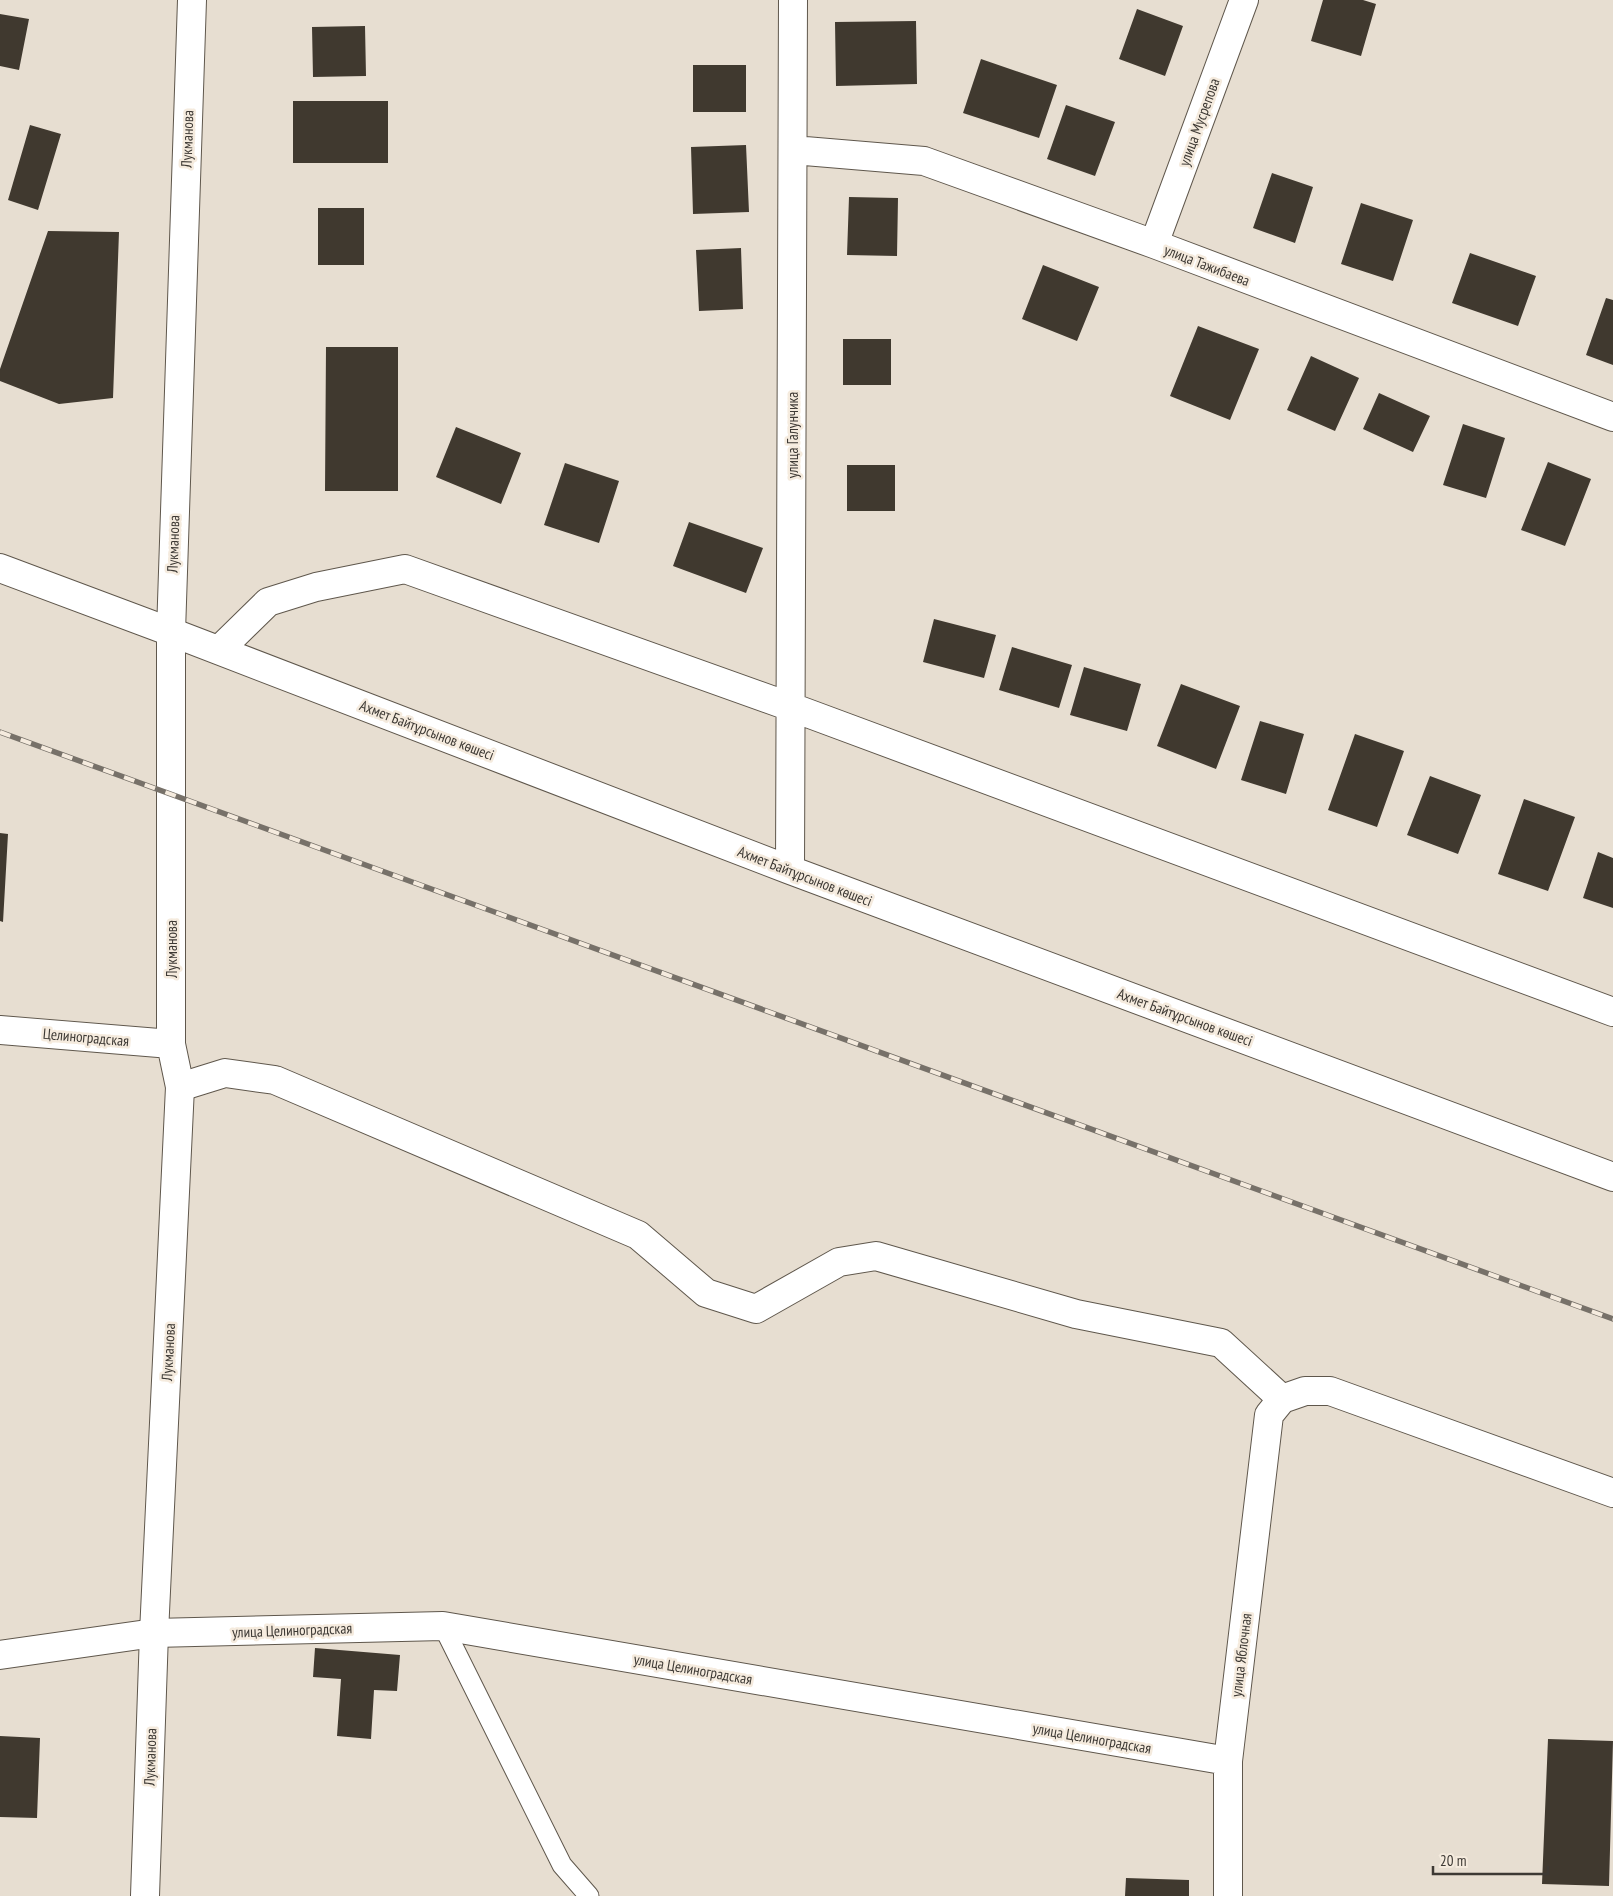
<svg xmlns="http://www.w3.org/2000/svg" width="1613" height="1896" font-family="'PT Sans Narrow',sans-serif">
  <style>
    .building { fill: #40392f }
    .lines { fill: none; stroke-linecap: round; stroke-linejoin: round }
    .lane-casing { stroke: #5f574c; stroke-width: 21 }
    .street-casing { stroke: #5f574c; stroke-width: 30 }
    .secondary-casing { stroke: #5f574c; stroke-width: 30 }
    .lane { stroke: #fff; stroke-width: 19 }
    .street { stroke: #fff; stroke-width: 28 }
    .secondary { stroke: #fff; stroke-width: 28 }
    .rail-casing { stroke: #777169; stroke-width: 5.5 }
    .rail { stroke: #f5ebde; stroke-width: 4; stroke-dasharray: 11; stroke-linecap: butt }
    .labels { text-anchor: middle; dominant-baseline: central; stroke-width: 5; stroke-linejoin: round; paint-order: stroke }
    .street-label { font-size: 15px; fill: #3d3934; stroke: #f5ebde }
  </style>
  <rect width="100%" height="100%" fill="#e7ded1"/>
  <!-- building -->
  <path class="building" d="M 1323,0 L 1363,0 L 1376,4 L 1361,56 L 1311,41 Z
    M 1137,9 L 1183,26 L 1165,76 L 1119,59 Z
    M 0,14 L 29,19 L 19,70 L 0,66 Z
    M 916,21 L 917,84 L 836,86 L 835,22 Z
    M 365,26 L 366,76 L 313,77 L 312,27 Z
    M 981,59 L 1057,85 L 1039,138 L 963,113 Z
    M 693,65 L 746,65 L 746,112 L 693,112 Z
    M 293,101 L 388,101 L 388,163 L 293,163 Z
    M 1066,105 L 1115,122 L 1095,176 L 1047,159 Z
    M 30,125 L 61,134 L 38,210 L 8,200 Z
    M 746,145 L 749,212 L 693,214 L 691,147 Z
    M 1272,173 L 1313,187 L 1295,243 L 1253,228 Z
    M 849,197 L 898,198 L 897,256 L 847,255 Z
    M 1361,203 L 1413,220 L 1393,281 L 1341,264 Z
    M 318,208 L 364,208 L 364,265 L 318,265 Z
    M 48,231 L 119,232 L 113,398 L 59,404 L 0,381 L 0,369 Z
    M 741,248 L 743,309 L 699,311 L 696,250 Z
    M 1470,253 L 1536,276 L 1518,326 L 1452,303 Z
    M 1043,265 L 1099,287 L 1077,341 L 1022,319 Z
    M 1606,298 L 1613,300 L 1613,365 L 1586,355 Z
    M 1198,326 L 1259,349 L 1230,420 L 1170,396 Z
    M 843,339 L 891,339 L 891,385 L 843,385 Z
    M 326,347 L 398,347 L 398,491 L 325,491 Z
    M 1311,356 L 1359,378 L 1335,431 L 1287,410 Z
    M 1379,393 L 1430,416 L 1413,452 L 1363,429 Z
    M 1463,424 L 1505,438 L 1486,498 L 1443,485 Z
    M 456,427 L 521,453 L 501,504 L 436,477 Z
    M 1548,462 L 1591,479 L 1565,546 L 1521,530 Z
    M 565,463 L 619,481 L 599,543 L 544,525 Z
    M 847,465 L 895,465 L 895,511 L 847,511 Z
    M 689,522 L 763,548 L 746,593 L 673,566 Z
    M 934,619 L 996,635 L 984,678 L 923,662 Z
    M 1012,647 L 1072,665 L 1059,708 L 999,690 Z
    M 1084,667 L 1141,684 L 1127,731 L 1070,715 Z
    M 1181,684 L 1240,706 L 1216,769 L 1157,746 Z
    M 1260,721 L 1304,734 L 1286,794 L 1241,780 Z
    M 1355,734 L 1404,751 L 1377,827 L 1328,810 Z
    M 1430,776 L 1481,795 L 1458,854 L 1407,835 Z
    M 1524,799 L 1575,817 L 1548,891 L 1498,874 Z
    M 0,833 L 8,834 L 3,922 L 0,921 Z
    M 1598,852 L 1613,858 L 1613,908 L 1583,898 Z
    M 315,1648 L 400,1655 L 397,1691 L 374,1690 L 371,1739 L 337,1736 L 341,1679 L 313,1677 Z
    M 0,1736 L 40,1738 L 37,1818 L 0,1817 Z
    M 1548,1739 L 1613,1741 L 1609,1886 L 1542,1884 Z
    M 1126,1878 L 1189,1880 L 1189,1896 L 1125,1896 Z"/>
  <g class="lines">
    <!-- lane casing -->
    <g class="lane-casing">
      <path id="lane" d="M 443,1626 L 562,1865 L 589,1896"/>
    </g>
    <!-- street casing -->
    <g class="street-casing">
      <path id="street" d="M 793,150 L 924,161 L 1154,244 L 1613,417
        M 1154,244 L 1244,0
        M 0,568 L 171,632 L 790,870 L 1613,1177
        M 219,650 L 268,602 L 316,587 L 405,569 L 791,707 L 1613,1012
        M 790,870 L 793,0
        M 180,1087 L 225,1073 L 275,1080 L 638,1235 L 706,1293 L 756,1309 L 839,1262 L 876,1256 L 1076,1314 L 1221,1343 L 1282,1399
        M 0,1655 L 154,1633 L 443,1626 L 1228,1761
        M 1228,1896 L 1228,1761 L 1269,1415 L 1282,1399 L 1305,1391 L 1330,1391 L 1613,1493"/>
    </g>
    <!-- secondary casing -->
    <g class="secondary-casing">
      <path id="secondary" d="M 0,1030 L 171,1044
        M 145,1896 L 154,1633 L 180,1087 L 171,1044 L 171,632 L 192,0"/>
    </g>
    <!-- lane -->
    <use href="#lane" class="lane"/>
    <!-- street -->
    <use href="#street" class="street"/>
    <!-- secondary -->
    <use href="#secondary" class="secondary"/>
    <!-- rail casing -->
    <g class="rail-casing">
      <path id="rail" d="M 0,732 L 1613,1319"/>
    </g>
    <!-- rail -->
    <use href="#rail" class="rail"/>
  </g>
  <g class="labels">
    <!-- street labels -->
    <g class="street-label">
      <text transform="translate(1199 122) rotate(-70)">улица Мусрепова</text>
      <text transform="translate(187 139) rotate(-88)">Лукманова</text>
      <text transform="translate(1207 265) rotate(21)">улица Тажибаева</text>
      <text transform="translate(792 435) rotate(-90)">улица Галунчика</text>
      <text transform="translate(173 544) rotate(-88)">Лукманова</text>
      <text transform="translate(427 730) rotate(21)">Ахмет Байтұрсынов көшесі</text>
      <text transform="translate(805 876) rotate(21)">Ахмет Байтұрсынов көшесі</text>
      <text transform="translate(171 949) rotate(-90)">Лукманова</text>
      <text transform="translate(1185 1017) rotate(20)">Ахмет Байтұрсынов көшесі</text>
      <text transform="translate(86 1037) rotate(5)">Целиноградская</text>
      <text transform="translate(168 1352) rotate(-87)">Лукманова</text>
      <text transform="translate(292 1630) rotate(-2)">улица Целиноградская</text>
      <text transform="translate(1241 1655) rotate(-83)">улица Яблочная</text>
      <text transform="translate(693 1669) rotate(10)">улица Целиноградская</text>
      <text transform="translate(1092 1738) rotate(10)">улица Целиноградская</text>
      <text transform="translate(150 1757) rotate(-88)">Лукманова</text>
    </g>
  </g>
  <!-- scale -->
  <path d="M1433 1866v8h115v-8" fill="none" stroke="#3d3934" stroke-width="2.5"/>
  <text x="1440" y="1866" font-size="15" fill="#3d3934" stroke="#f5ebde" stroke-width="4" paint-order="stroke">20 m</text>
</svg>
